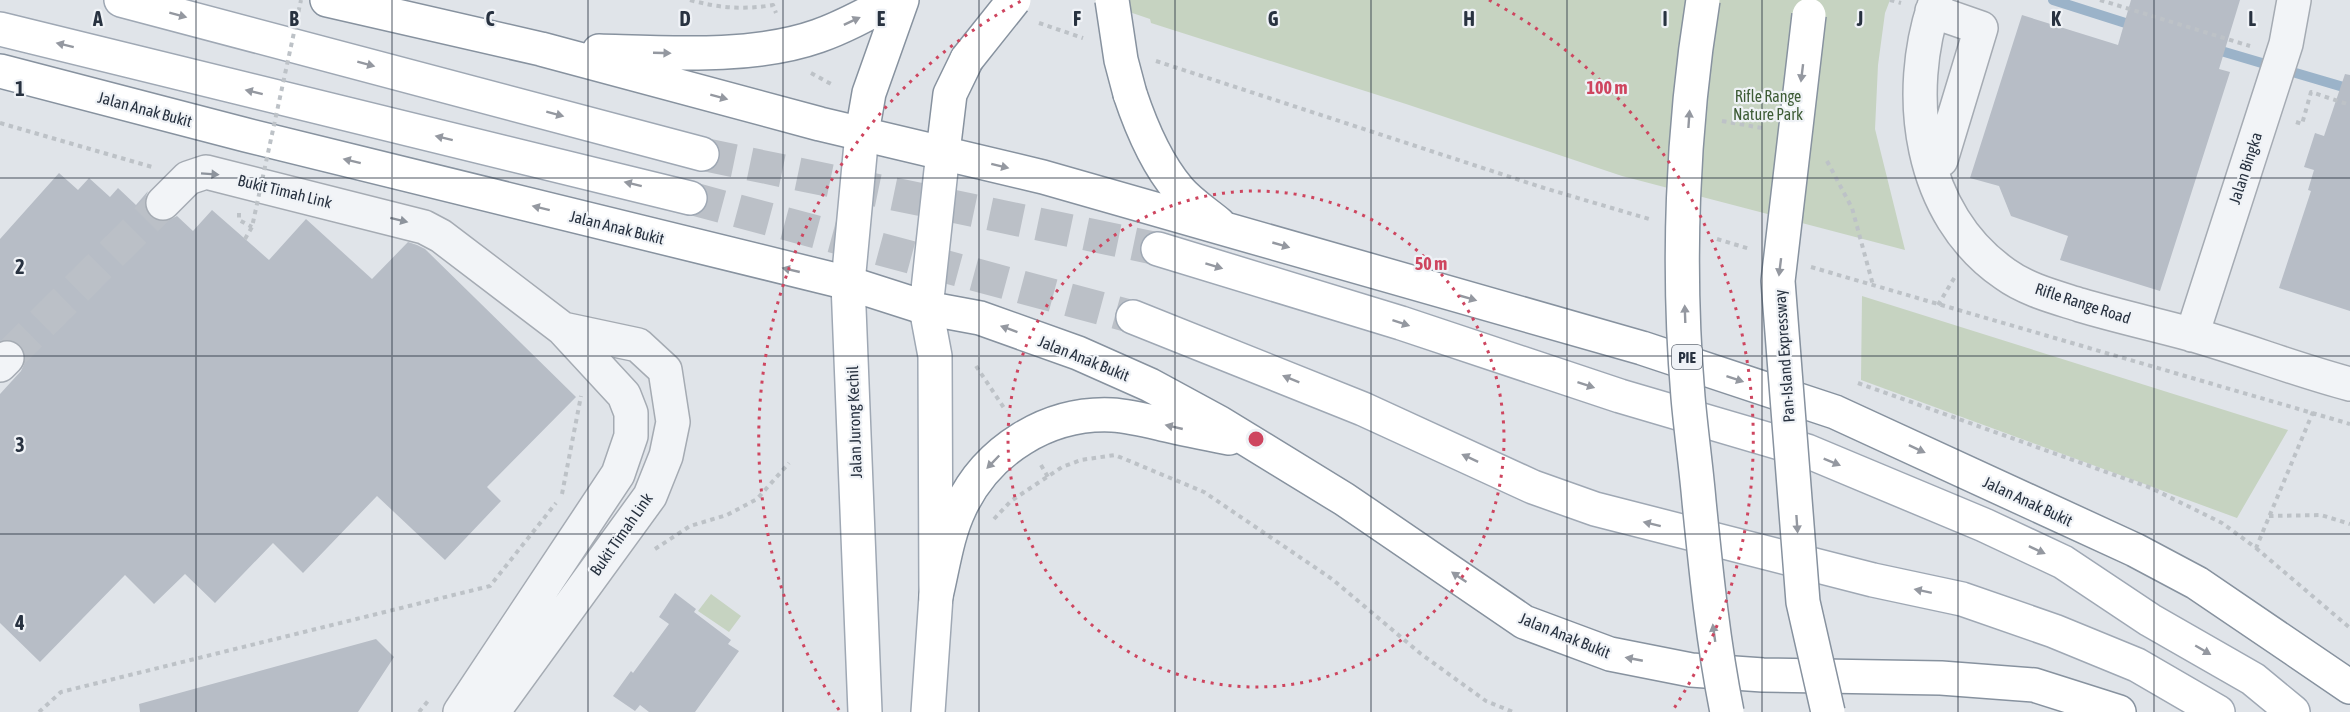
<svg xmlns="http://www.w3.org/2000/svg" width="2350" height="712" font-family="'Asap Condensed',sans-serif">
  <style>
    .green { fill: #c6d3c1 }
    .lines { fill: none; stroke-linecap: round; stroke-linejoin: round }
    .stream { stroke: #9bb3c9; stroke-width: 10 }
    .building { fill: #b7bdc6 }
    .minor-tunnel { stroke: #bbc0c7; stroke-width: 33; stroke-dasharray: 33 16; stroke-linecap: butt }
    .major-tunnel { stroke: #bbc0c7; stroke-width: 33; stroke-dasharray: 33 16; stroke-linecap: butt }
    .minor-casing { stroke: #a5abb3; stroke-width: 36 }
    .major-casing { stroke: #9fa8b4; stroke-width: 36 }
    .highway-casing { stroke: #87929f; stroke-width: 36 }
    .path { stroke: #bdc2c7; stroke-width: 4; stroke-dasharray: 4.5 4.5; stroke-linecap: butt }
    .minor { stroke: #f2f4f7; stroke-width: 33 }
    .major { stroke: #fff; stroke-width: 33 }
    .highway { stroke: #fff; stroke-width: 33 }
    .highway-bridge-casing { stroke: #87929f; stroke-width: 36; stroke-linecap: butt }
    .path-bridge { stroke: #bdc2c7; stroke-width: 4; stroke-dasharray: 4.5 4.5; stroke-linecap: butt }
    .highway-bridge { stroke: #fff; stroke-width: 33 }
    .oneway { fill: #9498a0 }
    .oneway2 { fill: #8d939c }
    .grid { fill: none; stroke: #283240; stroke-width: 1.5; stroke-opacity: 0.55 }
    .ring { fill: none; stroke: #ce455f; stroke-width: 3; stroke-dasharray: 3 6 }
    .labels { text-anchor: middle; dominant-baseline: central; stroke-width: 4.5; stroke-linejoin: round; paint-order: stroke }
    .shield { fill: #eff2f6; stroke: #646c77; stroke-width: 1.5 }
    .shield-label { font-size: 15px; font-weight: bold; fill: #283240 }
    .park-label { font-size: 16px; fill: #3e5c36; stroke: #eff2f6 }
    .street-label { font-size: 16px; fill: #283240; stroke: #eff2f6 }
    .grid-label { font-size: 20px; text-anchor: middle; font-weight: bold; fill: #283240; stroke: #eff2f6; stroke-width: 4.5; stroke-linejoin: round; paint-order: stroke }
    .centre { fill: #ce455f; stroke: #eff2f6; stroke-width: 3 }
    .ring-label { font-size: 18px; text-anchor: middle; font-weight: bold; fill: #ce455f; stroke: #eff2f6; stroke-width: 4.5; stroke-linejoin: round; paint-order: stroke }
  </style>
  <rect width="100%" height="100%" fill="#e0e4e9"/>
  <!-- green -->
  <path class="green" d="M 1094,0 L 1890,0 L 1885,13 L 1878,65 L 1875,129 L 1905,250 L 1622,176 L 1406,104 L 1151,23 L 1150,19 Z
    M 1862,296 L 2288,430 L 2237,518 L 1861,380 Z
    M 711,594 L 741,616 L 729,632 L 698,611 Z"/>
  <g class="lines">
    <!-- stream -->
    <path class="stream" d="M 2053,0 L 2138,27
      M 2211,48 L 2350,89"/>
  </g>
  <!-- building -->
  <path class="building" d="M 2131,0 L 2240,0 L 2219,69 L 2230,72 L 2160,291 L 2060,260 L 2068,236 L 2011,216 L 1999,186 L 1970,178 L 2022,15 L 2118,45 Z
    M 2345,74 L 2350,75 L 2350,311 L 2279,288 L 2311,191 L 2308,190 L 2314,170 L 2304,167 L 2315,133 L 2324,136 Z
    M 59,173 L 78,190 L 89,178 L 110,197 L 118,188 L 136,205 L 148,191 L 145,199 L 145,207 L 150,217 L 158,221 L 167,221 L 177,216 L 193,231 L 212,210 L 269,260 L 306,219 L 372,279 L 408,242 L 417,245 L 425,249 L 576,397 L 487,487 L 501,501 L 445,560 L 377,496 L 303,573 L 273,543 L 215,603 L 185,574 L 154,604 L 125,575 L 40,662 L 0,623 L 0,394 L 21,371 L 25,362 L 25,353 L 20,344 L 11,340 L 0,341 L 0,239 Z
    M 675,593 L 696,609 L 694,612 L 731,640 L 728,644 L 739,651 L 695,712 L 649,712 L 640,705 L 635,711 L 613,696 L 631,671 L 633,673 L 669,624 L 659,617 Z
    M 376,639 L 394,657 L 358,712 L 140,712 L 139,704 Z"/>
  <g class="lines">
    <!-- minor-tunnel -->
    <path class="minor-tunnel" d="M 7,358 L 163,203"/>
    <!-- major-tunnel -->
    <path class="major-tunnel" d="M 702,154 L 1158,249
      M 690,198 L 1133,317"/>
    <!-- minor casing -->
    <g class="minor-casing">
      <path id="minor" d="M 1936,0 C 1903,94 1919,215 2005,274 C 2027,290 2055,297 2080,305 C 2117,316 2153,324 2190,334 C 2244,349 2296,370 2350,384
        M 1932,11 L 1981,28 L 1941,160
        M 163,203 L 188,178 L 206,172 L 424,227 L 441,236 L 563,329 L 624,395 L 631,413 L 631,436 L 618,474 L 460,712
        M 2192,335 L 2286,44 L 2294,0
        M 0,365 L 7,358
        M 493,712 L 650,496 L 666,456 L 673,422 L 665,370 L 638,345 L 563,329"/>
    </g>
    <!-- major casing -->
    <g class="major-casing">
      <path id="major" d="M 121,0 L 702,154
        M 0,29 L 690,198
        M 862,133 L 848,283 L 865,712
        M 1158,249 L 1401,323 L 1620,396 L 1807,451 L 1984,525 L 2063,562 L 2150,620 L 2253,679 L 2293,712
        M 1133,317 L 1363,409 L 1533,487 L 1595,509 L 1873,580 L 1962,599 L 2054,631 L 2137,665 L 2218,712
        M 928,712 L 936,596 L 935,356 L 926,308 L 943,152"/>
    </g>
    <!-- highway casing -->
    <g class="highway-casing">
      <path id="highway" d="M 327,0 L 541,49 L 820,124 L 1043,177 L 1642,348 L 1835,412 L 2135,550 L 2197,583 L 2350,687
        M 599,51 C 668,53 753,59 818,36 C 844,27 869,13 893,0
        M 0,71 L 246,135 L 848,283 L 926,308 L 980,318 L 1078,353 L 1150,385 L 1220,423 L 1344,499 L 1524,622 L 1610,654 L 1691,670 L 1763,675 L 1941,678 L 2034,685 L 2119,712
        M 1130,94 C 1141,127 1156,163 1179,190 C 1190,203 1206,213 1219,224
        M 862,133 L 869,93 L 902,0
        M 943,152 L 950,94 L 967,59
        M 936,596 C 943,567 947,535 960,508 C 987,450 1048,412 1112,415 C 1130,416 1149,421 1166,425 C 1187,430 1208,434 1229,438"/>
    </g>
    <!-- path -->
    <path class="path" d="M 690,0 C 719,8 743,10 773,5 L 776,13
      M 1890,0 L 1901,3
      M 2100,0 L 2250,46
      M 1039,23 L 1083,38
      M 1156,61 L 1544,188 L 1649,219
      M 811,73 L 831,84
      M 1722,121 L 1762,128
      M 2296,122 L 2302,124 L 2311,92 L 2350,105
      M 0,123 L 152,167
      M 1827,161 L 1852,208 L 1873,285
      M 239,213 L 239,220 L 252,227
      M 1717,239 L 1750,249
      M 1811,267 L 2350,424
      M 1938,305 L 1956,275
      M 976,366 L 1006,411
      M 1858,383 L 2151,488 L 2222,523 L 2256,548 L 2313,412
      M 1041,465 L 1048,477
      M 562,494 L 581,396
      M 2269,516 L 2321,515 L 2350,524
      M 994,519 L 1011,501 L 1062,467 L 1081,460 L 1115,455 L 1204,492 L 1332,579 L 1421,654 L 1486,701 L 1513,712
      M 2256,548 L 2350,628
      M 655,549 L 690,526 L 727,515 L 757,499 L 789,463
      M 39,712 L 61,692 L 490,586 L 556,503
      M 419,712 L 428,701"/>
    <!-- minor -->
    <use href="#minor" class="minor"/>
    <!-- major -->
    <use href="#major" class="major"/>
    <!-- highway -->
    <use href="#highway" class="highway"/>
    <!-- highway-bridge casing -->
    <g class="highway-bridge-casing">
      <path id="highway-bridge" d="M 1112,0 L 1121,60 L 1130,94
        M 1703,0 C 1682,129 1677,267 1688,397 C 1691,432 1696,466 1699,501 C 1706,571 1713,642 1727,712
        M 1809,15 L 1778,281 L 1803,602 L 1828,712
        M 967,59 L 1014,0"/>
    </g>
    <!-- path-bridge -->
    <path class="path-bridge" d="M 245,239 L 252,227 L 301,0"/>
    <!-- highway-bridge -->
    <use href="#highway-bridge" class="highway-bridge"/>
  </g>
  <!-- one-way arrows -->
  <defs><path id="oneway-solid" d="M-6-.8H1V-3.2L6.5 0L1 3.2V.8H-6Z" transform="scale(1.5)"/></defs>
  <g class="oneway">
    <use href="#oneway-solid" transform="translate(178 15) rotate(15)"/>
    <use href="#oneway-solid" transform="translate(852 21) rotate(-25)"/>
    <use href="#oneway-solid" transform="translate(65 45) rotate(-166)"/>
    <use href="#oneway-solid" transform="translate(662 53) rotate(2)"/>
    <use href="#oneway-solid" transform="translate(366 64) rotate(15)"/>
    <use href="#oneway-solid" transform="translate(1802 73) rotate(97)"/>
    <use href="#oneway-solid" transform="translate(254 92) rotate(-166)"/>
    <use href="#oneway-solid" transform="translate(719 97) rotate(15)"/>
    <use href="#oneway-solid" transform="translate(555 114) rotate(15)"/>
    <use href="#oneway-solid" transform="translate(1689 119) rotate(-86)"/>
    <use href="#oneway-solid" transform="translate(444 138) rotate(-166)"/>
    <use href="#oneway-solid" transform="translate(352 161) rotate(-166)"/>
    <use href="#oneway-solid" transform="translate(1000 166) rotate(14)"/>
    <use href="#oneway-solid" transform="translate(633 184) rotate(-166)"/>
    <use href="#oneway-solid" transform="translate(541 208) rotate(-166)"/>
    <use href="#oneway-solid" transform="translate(1281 245) rotate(16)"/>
    <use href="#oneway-solid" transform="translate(1214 266) rotate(17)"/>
    <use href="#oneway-solid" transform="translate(1780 267) rotate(97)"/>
    <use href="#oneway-solid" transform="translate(791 270) rotate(-167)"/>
    <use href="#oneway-solid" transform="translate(1468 298) rotate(16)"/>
    <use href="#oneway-solid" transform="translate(1685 314) rotate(-92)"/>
    <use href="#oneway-solid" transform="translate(1401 323) rotate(18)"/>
    <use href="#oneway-solid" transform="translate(1009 329) rotate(-160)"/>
    <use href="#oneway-solid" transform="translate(1291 379) rotate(-158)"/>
    <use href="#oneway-solid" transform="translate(1735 379) rotate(18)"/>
    <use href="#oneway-solid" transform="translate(1586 385) rotate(18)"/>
    <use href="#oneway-solid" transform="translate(1174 427) rotate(-167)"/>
    <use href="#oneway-solid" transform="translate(1917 449) rotate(25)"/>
    <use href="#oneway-solid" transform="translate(1470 458) rotate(-155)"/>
    <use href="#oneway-solid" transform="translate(993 462) rotate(134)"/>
    <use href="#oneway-solid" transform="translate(1832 462) rotate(22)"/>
    <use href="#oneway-solid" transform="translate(1652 524) rotate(-166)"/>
    <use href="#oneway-solid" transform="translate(1797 524) rotate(86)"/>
    <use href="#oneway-solid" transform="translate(2037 550) rotate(25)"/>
    <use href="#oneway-solid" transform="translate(1459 577) rotate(-146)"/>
    <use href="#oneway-solid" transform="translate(1923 591) rotate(-168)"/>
    <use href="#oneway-solid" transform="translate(1714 633) rotate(-98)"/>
    <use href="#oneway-solid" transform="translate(2203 650) rotate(30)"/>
    <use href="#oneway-solid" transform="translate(1634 659) rotate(-169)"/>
  </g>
  <g class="oneway2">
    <use href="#oneway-solid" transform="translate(210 174) rotate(4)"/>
    <use href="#oneway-solid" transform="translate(399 220) rotate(14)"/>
  </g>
  <!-- grid -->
  <path class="grid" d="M 196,0 L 196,712M 392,0 L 392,712M 588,0 L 588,712M 783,0 L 783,712M 979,0 L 979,712M 1175,0 L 1175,712M 1371,0 L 1371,712M 1567,0 L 1567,712M 1762,0 L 1762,712M 1958,0 L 1958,712M 2154,0 L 2154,712M 0,178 L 2350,178M 0,356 L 2350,356M 0,534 L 2350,534"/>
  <!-- distance rings -->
  <g class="ring">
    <circle cx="1256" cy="439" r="248"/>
    <path d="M839 710A497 497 0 0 1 1023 0M1489 0A497 497 0 0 1 1673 710"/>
  </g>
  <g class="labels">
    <!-- shield labels -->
    <rect class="shield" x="1672" y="345" width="30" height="24" rx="4.5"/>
    <g class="shield-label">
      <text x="1687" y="357">PIE</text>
    </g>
    <!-- park labels -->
    <g class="park-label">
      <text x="1768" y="96">Rifle Range<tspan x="1768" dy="18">Nature Park</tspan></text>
    </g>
    <!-- street labels -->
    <g class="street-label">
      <text transform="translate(145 109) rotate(15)">Jalan Anak Bukit</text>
      <text transform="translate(2245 168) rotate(-72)">Jalan Bingka</text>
      <text transform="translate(285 191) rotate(14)">Bukit Timah Link</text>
      <text transform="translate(617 227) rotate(14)">Jalan Anak Bukit</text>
      <text transform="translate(2083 303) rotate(18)">Rifle Range Road</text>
      <text transform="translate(1784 356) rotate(-94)">Pan-Island Expressway</text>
      <text transform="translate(1084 358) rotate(22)">Jalan Anak Bukit</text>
      <text transform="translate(854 422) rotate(-92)">Jalan Jurong Kechil</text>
      <text transform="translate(2028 501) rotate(25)">Jalan Anak Bukit</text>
      <text transform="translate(621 534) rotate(-55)">Bukit Timah Link</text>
      <text transform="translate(1565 635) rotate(22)">Jalan Anak Bukit</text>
    </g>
  </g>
  <g class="grid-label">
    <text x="98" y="26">A</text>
    <text x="294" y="26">B</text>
    <text x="490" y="26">C</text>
    <text x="685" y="26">D</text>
    <text x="881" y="26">E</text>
    <text x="1077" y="26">F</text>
    <text x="1273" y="26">G</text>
    <text x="1469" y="26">H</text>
    <text x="1665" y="26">I</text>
    <text x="1860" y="26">J</text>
    <text x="2056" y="26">K</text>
    <text x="2252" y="26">L</text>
    <text x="20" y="96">1</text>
    <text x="20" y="274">2</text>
    <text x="20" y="452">3</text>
    <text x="20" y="630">4</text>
  </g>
  <circle cx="1256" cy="439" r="9" class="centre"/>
  <g class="ring-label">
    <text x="1607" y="94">100 m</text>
    <text x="1431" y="270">50 m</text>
  </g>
</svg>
